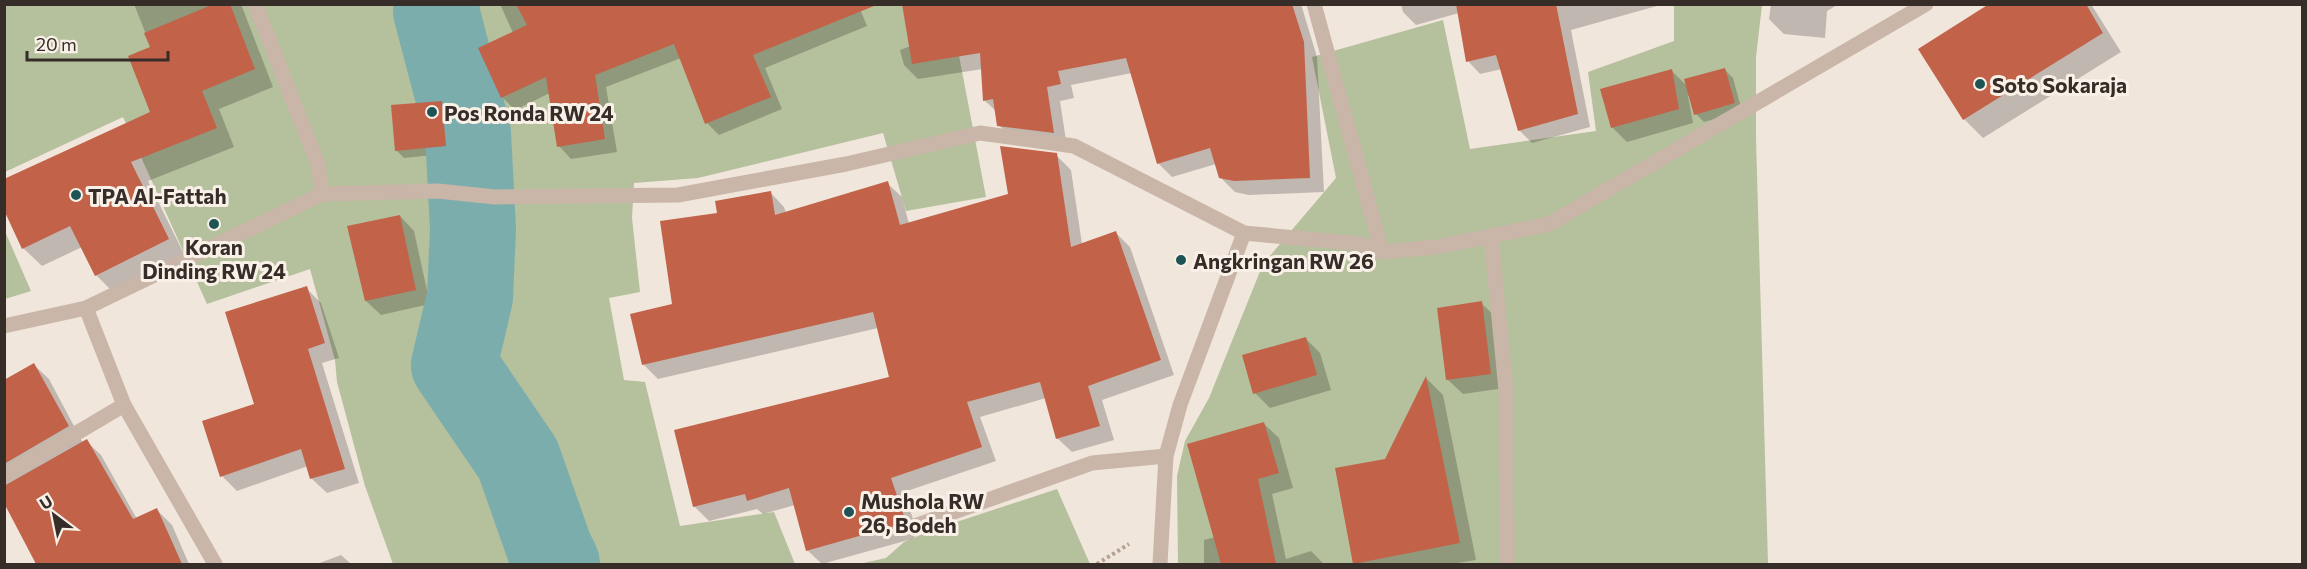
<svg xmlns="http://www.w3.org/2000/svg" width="2307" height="569" font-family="Commissioner,sans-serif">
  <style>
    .green { fill: #b5c09c }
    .shadow { fill: #0003 }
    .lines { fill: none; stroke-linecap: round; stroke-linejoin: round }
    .river { stroke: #7cadad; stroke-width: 86 }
    .building { fill: #c26249 }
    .path { stroke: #b5a093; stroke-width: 4; stroke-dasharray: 3 3; stroke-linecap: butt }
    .minor { stroke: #c9b6a8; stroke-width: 15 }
    .poi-dot { fill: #1f5456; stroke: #f9f1e8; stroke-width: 2 }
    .labels { text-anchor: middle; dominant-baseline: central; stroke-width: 6; stroke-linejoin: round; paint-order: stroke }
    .poi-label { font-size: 21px; font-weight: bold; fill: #362c28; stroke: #f9f1e8; text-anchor: start }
  </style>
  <rect width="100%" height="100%" fill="#f1e6dc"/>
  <!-- green -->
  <path class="green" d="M 4,5 L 944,5 L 957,45 L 986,197 L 906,211 L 883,133 L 698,178 L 634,183 L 632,218 L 640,292 L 609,298 L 624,380 L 645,382 L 680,526 L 774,512 L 795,564 L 393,564 L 365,486 L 337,382 L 335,360 L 310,269 L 207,304 L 123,117 L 5,172 Z
    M 1674,5 L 1762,5 L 1756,57 L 1756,138 L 1768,564 L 1178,564 L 1177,476 L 1185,441 L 1209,398 L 1263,264 L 1336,178 L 1312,57 L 1443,20 L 1470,149 L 1596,131 L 1588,72 L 1674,41 Z
    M 4,229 L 31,291 L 5,299 L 4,299 Z
    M 1057,489 L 1090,564 L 859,564 L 886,558 L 904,542 L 932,530 Z"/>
  <!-- shadow -->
  <path class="shadow" d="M 134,4 L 241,4 L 273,87 L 219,109 L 234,147 L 148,181 L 186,258 L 114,293 L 96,275 L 82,247 L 42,266 L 23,248 L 152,113 L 151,47 Z
    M 500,4 L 858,4 L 867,26 L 765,68 L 782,109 L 719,135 L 707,123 L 681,58 L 606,87 L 617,152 L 571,159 L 559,146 L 550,93 L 515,110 L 502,97 L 513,33 Z
    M 1019,4 L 1301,4 L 1317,57 L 1324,192 L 1249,195 L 1235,192 L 1220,177 L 1216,164 L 1172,177 L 1158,163 L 1132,73 L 1071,85 L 1074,98 L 1060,101 L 1067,147 L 1013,139 L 999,125 L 997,112 L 984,100 L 983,69 L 918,79 L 904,65 L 900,50 Z
    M 1401,4 L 1664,4 L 1571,30 L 1590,127 L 1532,143 L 1519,130 L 1502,69 L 1480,74 L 1468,61 L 1459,13 L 1416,25 L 1403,12 Z
    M 1771,4 L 1839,4 L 1827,11 L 1825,38 L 1784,34 L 1769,19 Z
    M 1991,4 L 2091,4 L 2121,52 L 1983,138 L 1964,119 Z
    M 1724,69 L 1733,78 L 1742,111 L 1704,122 L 1696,114 L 1691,96 L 1688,96 L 1693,123 L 1627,142 L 1612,127 L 1672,71 L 1688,87 Z
    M 441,103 L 450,111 L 453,153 L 404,158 L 396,150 Z
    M 1056,155 L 1071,170 L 1082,244 L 1115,232 L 1130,247 L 1174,375 L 1102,400 L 1114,440 L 1072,452 L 1057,438 L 1046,398 L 980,417 L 996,461 L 904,492 L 918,534 L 912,539 L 822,564 L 807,550 L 795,505 L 763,514 L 757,509 L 709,521 L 694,506 L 890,378 L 878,328 L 658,379 L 643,364 L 719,214 L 770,192 L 784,207 L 786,213 L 887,183 L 902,197 L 909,224 L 1010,195 Z
    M 400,216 L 414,231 L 430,304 L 381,315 L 366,301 Z
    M 306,288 L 321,303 L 339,358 L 322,363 L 359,483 L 327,493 L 312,479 L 308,466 L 237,491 L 222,476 L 256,405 Z
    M 1481,303 L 1496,317 L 1505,388 L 1463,394 L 1448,380 Z
    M 1306,339 L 1320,353 L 1331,390 L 1270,408 L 1255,393 Z
    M 34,365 L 49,379 L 83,443 L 86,441 L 101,455 L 137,519 L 157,510 L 172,525 L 189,564 L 37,564 L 4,500 L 4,382 Z
    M 1427,379 L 1443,395 L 1476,560 L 1451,564 L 1356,564 L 1386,460 Z
    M 1264,424 L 1279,438 L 1293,488 L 1272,494 L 1286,559 L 1311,551 L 1324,564 L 1204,564 L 1204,540 L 1215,537 Z
    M 341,555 L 351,564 L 317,564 Z"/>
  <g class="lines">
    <!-- river -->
    <path class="river" d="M 437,4 L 436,11 L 468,133 L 473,229 L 470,297 L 454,365 L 518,459 L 550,550 L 557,564"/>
  </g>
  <!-- building -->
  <path class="building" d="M 214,4 L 230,4 L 255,69 L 202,91 L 217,128 L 131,162 L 169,239 L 95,276 L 70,226 L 22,249 L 4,210 L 4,179 L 150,112 L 128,56 L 150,47 L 144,33 Z
    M 516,4 L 873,4 L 874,6 L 753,55 L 771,97 L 705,124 L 674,44 L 595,75 L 605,139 L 557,147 L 546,77 L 501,98 L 478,48 L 527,25 Z
    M 902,4 L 1292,4 L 1304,42 L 1310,178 L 1234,181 L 1219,178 L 1210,148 L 1157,164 L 1126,58 L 1058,71 L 1061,84 L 1047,87 L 1054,133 L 997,126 L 993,99 L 983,101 L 980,53 L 912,64 Z
    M 1456,4 L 1556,4 L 1578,114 L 1518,131 L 1496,55 L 1466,62 Z
    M 1989,4 L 2086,4 L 2103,33 L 1963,120 L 1918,49 Z
    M 1725,68 L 1735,103 L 1694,115 L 1684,79 Z
    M 1672,69 L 1679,109 L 1611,128 L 1600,89 Z
    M 442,101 L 446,146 L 395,151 L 391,105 Z
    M 1000,146 L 1057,153 L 1071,247 L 1116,231 L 1161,360 L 1088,386 L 1100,426 L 1056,439 L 1040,382 L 967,402 L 982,447 L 891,478 L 905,519 L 898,525 L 806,551 L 789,488 L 747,501 L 745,494 L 693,507 L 674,430 L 889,377 L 873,312 L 642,365 L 630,314 L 672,304 L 660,221 L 717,213 L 715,201 L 771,191 L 775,215 L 888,181 L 900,225 L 1008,194 Z
    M 400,215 L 416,290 L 365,301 L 347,226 Z
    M 307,286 L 325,343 L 308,349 L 345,469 L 310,479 L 301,449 L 220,477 L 202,421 L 254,404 L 225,312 Z
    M 1482,301 L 1491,374 L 1446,380 L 1437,308 Z
    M 1306,337 L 1317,375 L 1253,394 L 1242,355 Z
    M 34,363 L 69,426 L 4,464 L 4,380 Z
    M 1426,376 L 1460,543 L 1353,564 L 1335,468 L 1385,459 Z
    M 1264,422 L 1279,473 L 1258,479 L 1276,564 L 1221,564 L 1187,444 Z
    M 87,439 L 133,519 L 157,508 L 182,564 L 36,564 L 4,503 L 4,486 Z"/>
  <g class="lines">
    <!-- path -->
    <path class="path" d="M 1097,564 L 1129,544"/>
    <!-- minor -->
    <path class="minor" d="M 255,4 L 318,164 L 322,194
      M 1314,4 L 1382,252
      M 1491,236 L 1506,390 L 1507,564
      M 86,308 L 124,405 L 215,564
      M 4,326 L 86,308 L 322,194 L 438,191 L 495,197 L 678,195 L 846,164 L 980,133 L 1074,146 L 1244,233 L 1361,244 L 1382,252 L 1437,247 L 1549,224 L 1926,4
      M 4,476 L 124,405
      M 906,529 L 1092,463 L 1166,456
      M 1160,564 L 1166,456 L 1180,405 L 1244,233"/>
  </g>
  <!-- markers -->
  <g class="poi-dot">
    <circle cx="1980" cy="84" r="6"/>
    <circle cx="432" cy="112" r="6"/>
    <circle cx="76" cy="195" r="6"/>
    <circle cx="214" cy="224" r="6"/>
    <circle cx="1181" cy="260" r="6"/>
    <circle cx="849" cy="512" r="6"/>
  </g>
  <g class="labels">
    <!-- poi labels -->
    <g class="poi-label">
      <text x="1992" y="84">Soto Sokaraja</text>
      <text x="444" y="112">Pos Ronda RW 24</text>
      <text x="88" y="195">TPA Al-Fattah</text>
      <text x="214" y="246" text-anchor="middle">Koran<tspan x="214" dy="24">Dinding RW 24</tspan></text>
      <text x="1193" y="260">Angkringan RW 26</text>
      <text x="861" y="500">Mushola RW<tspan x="861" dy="24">26, Bodeh</tspan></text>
    </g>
  </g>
  <!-- border -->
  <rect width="2307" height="569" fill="none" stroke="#362c28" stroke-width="12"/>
  <!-- north arrow -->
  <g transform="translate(54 515) rotate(328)" stroke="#f9f1e8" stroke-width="4.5" paint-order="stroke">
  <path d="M0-4.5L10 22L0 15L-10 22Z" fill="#362c28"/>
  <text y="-9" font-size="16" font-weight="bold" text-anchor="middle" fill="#362c28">U</text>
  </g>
  <!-- scale -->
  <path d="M27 51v9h141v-9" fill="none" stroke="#362c28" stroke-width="3"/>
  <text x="36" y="51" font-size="18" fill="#362c28" stroke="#f9f1e8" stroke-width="4.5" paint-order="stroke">20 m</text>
</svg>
